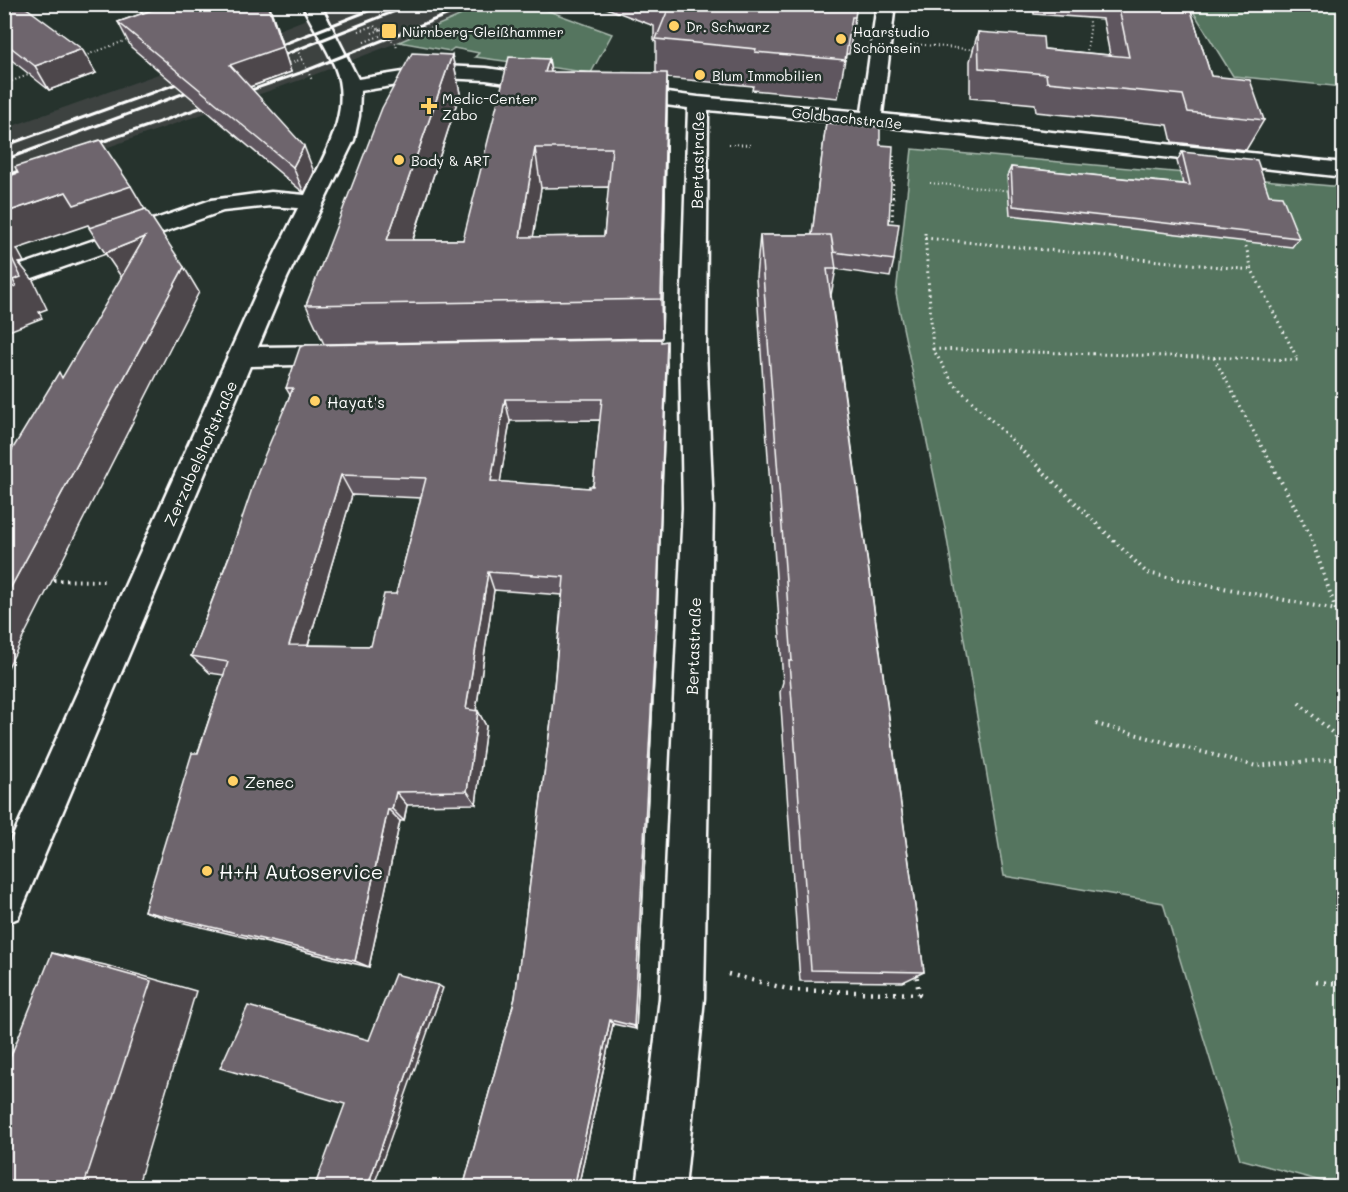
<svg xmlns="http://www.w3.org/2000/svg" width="1348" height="1192" font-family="Mali,sans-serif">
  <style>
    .built { fill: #3c4240 }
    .green { fill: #54755f; stroke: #aabaaf; stroke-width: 1.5 }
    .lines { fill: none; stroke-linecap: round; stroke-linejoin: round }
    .minor-casing { stroke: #fff; stroke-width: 5 }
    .path-far3 { stroke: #fff; stroke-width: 2; stroke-dasharray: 1 3; stroke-linecap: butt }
    .path-far2 { stroke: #fff; stroke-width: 3; stroke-dasharray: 1.5 4; stroke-linecap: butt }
    .path-far1 { stroke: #fff; stroke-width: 4; stroke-dasharray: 1.5 4.5; stroke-linecap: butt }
    .path { stroke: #fff; stroke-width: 4.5; stroke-dasharray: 2 6; stroke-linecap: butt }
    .minor { fill: #26332d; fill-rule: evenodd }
    .rail { stroke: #fff; stroke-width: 3 }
    .wall { fill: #5f575e; stroke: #fff; stroke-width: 1.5; fill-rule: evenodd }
    .shaded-wall { fill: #4d474c; stroke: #fff; stroke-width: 1.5 }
    .building { fill: #6e656d; stroke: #fff; stroke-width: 1.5; fill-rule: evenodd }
    .poi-dot { fill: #ffd166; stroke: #26332d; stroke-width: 2 }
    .labels { text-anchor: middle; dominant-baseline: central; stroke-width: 5; stroke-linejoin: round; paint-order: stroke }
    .far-poi-label { font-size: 14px; fill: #fff; stroke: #26332d; text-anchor: start }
    .far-street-label { font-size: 14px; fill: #fff; stroke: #26332d }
    .street-label { font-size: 16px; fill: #fff; stroke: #26332d }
    .poi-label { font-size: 16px; fill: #fff; stroke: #26332d; text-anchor: start }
    .near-poi-label { font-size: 20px; fill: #fff; stroke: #26332d; text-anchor: start }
  </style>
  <rect width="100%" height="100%" fill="#26332d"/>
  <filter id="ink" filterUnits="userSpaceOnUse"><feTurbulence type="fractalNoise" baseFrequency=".0167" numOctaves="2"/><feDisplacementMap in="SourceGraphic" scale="12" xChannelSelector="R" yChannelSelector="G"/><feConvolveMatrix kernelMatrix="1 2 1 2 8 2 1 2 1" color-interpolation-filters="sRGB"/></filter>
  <g filter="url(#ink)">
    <!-- built -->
    <path class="built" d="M 342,5 L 487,5 L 399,42 L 303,79 L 5,183 L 4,129 L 248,42 Z"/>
    <!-- green -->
    <path class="green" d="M 487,4 L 532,5 L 612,34 L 591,73 L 475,57 L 479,53 L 454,48 L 450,51 L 399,42 Z
      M 1189,5 L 1343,5 L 1343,87 L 1233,76 Z
      M 912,149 L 1343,187 L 1343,1187 L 1240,1159 L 1163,903 L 1004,876 L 946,533 L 896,294 Z"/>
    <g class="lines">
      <!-- minor casing -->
      <g class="minor-casing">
        <path id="minor" d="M 135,4 L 157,4 L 165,12 L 162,16 C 152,18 142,13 135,4 Z
          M 302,4 L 320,4 L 358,79 L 442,66 L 486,68 L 549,77 L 556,79 L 559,83 L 556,87 L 549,89 L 486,80 L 442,78 L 360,91 L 359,116 L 354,140 L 287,278 L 258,347 L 342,346 L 351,348 L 355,355 L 351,362 L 342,364 L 250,366 L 18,918 L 4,924 L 4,856 L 263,278 L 298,208 L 271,206 L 223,211 L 4,288 L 4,271 L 211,200 L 271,192 L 305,195 C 324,156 353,111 335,67 C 326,45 312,26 302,4 Z
          M 877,4 L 895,4 L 882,114 L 1344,163 L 1344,177 L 871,125 L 708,110 L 706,349 L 713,508 L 704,998 L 685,1188 L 637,1188 L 660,998 L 683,508 L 680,349 L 688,108 L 621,99 L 614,97 L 611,93 L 614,89 L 621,87 L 698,97 L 862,112 Z"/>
      </g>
      <!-- path-far3 -->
      <path class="path-far3" d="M 983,4 L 1001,4
        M 359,31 L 374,26 L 380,30 L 387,27
        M 372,33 L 380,30 L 396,44 L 397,49
        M 364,42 L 385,34
        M 913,44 L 978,50
        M 297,49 L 312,80
        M 84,56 L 130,39
        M 1086,58 L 1090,30 L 1088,15
        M 286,65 L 302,59
        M 4,84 L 34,73
        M 729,144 L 753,145
        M 930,183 L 1013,191
        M 893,197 L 894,150"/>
      <!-- path-far2 -->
      <path class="path-far2" d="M 892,226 L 893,195
        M 925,233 L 933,349 L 953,383 L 1021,449
        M 925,238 L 1252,270
        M 933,349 L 1298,360 L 1252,270 L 1244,239
        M 1214,358 L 1263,449"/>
      <!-- path-far1 -->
      <path class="path-far1" d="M 1019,448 L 1147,573 L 1336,610 L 1310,535 L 1263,448
        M 48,580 L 104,581
        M 1299,703 L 1344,743
        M 1096,724 L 1256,766 L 1344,758"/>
      <!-- path -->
      <path class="path" d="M 728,974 L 792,990 L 919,994 L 916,972
        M 1316,982 L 1344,984"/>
      <!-- minor -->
      <use href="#minor" class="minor"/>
      <!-- rail -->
      <path class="rail" d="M 266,51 L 386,4
        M 271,60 L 413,4
        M 237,95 L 300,73 L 474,4
        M 4,146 L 190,79
        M 87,147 L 217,102
        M 4,160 L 201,87
        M 4,176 L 33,166"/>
    </g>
    <!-- wall -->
    <path class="wall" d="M 4,4 L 96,73 L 49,90 L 4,54 Z
      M 169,4 L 269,4 L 291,72 L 250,87 L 314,172 L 304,193 L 131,47 L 118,22 Z
      M 596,4 L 857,4 L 849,54 L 846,54 L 838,98 L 752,90 L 753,86 L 667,78 L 667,111 L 662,338 L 324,344 L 306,305 L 452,55 L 460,93 L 413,240 L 463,240 L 549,59 L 551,72 L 656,73 L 656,42 L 654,41 L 654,26 ZM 609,187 L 604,236 L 533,237 L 541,188 Z
      M 1033,4 L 1189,4 L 1211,76 L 1264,120 L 1246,150 L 1172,142 L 1168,125 L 1036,112 L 1035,104 L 970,98 L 970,61 L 978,32 L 1044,49 L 1110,55 L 1103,19 L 1034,14 Z
      M 826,123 L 880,145 L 894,260 L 890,277 L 836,269 L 831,295 L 924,972 L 903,982 L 800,981 L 780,692 L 783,682 L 756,277 L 760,235 L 812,235 Z
      M 1182,152 L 1269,195 L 1299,238 L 1292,247 L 1010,215 L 1007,176 L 1011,167 L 1183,184 L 1177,161 Z
      M 661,342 L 667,363 L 657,620 L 636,1029 L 613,1024 L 578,1188 L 463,1188 L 515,998 L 551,721 L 562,595 L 494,590 L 476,711 L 478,711 L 486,726 L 476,804 L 407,805 L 404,821 L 400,821 L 369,967 L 168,919 L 144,911 L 224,675 L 210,673 L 191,656 L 290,395 L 286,388 ZM 600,420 L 593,486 L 589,488 L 500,482 L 510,421 ZM 352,495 L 421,498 L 396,594 L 371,646 L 308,645 Z"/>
    <!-- shaded-wall -->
    <path class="shaded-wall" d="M 268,4 L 274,19 L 291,72 L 241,90 L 230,65 Z
      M 82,49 L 96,73 L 49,90 L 35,66 Z
      M 452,55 L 460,93 L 400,279 L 387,240 Z
      M 549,59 L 554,97 L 545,72 Z
      M 667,73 L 667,111 L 662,338 L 661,299 Z
      M 304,146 L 314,172 L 304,193 L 293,167 Z
      M 535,148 L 541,188 L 527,276 L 520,237 Z
      M 131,186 L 150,218 L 96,237 L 88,225 L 17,249 L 24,262 L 19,263 L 33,280 L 47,309 L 39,312 L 42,318 L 4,333 L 4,213 L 66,192 Z
      M 145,237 L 122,278 L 105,253 Z
      M 184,267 L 199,292 L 4,675 L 4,600 Z
      M 667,341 L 667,363 L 657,620 L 636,1029 L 634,1026 Z
      M 505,399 L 510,421 L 497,502 L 491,481 Z
      M 341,475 L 352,495 L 303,662 L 289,645 Z
      M 488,572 L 494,590 L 474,724 L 466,709 Z
      M 478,711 L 486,726 L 476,804 L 467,791 Z
      M 396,792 L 407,805 L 404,821 L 392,809 Z
      M 388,809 L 400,821 L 369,967 L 355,961 Z
      M 52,953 L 105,965 L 196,991 L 137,1188 L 83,1188 Z
      M 438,985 L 443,988 L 373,1188 L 367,1188 Z
      M 610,1020 L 613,1024 L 578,1188 L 574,1188 Z"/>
    <!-- building -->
    <path class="building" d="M 4,4 L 21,4 L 82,49 L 35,66 L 4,42 Z
      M 169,4 L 268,4 L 282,47 L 230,65 L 304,146 L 293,167 L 118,22 Z
      M 653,4 L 857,4 L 855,17 L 852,17 L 845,60 L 755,52 L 756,49 L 656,39 L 669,7 Z
      M 1118,4 L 1189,4 L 1211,76 L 1250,80 L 1264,120 L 1188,112 L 1183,95 L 1047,82 L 1046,74 L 979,68 L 978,32 L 1043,37 L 1044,49 L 1129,57 Z
      M 412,53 L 452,55 L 387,240 L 463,240 L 509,57 L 549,59 L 545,72 L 667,73 L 661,299 L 306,305 L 382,108 ZM 535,148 L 612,148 L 604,236 L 520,237 Z
      M 826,123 L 880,127 L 880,145 L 893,146 L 889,223 L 899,224 L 894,260 L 834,252 L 831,235 L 812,235 Z
      M 100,140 L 131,186 L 74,205 L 66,192 L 4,213 L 4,178 L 18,173 L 15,167 Z
      M 1182,152 L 1257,160 L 1269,195 L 1282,196 L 1299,238 L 1013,206 L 1011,167 L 1190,185 Z
      M 146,209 L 184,267 L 4,600 L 4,463 L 59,372 L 62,378 L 145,237 L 105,253 L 89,228 Z
      M 760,235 L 831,235 L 836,269 L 827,269 L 924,972 L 811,970 L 789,661 L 792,661 Z
      M 7,248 L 21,277 L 13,280 L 16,286 L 4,290 L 4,249 Z
      M 661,339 L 661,342 L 667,341 L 657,602 L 634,1026 L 610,1020 L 574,1188 L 463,1188 L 515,998 L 551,721 L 564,577 L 488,572 L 466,709 L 478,711 L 467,791 L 396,792 L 392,809 L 388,809 L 355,961 L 144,911 L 192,753 L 198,753 L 228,662 L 191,656 L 230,554 L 258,471 L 293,388 L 286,388 L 300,347 L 306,345 ZM 505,399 L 602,399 L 593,486 L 589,486 L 589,488 L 491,481 ZM 341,475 L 426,478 L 396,594 L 384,594 L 371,646 L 289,645 Z
      M 52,953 L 151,981 L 83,1188 L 4,1188 L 4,1073 Z
      M 395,974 L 438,985 L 367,1188 L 314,1188 L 345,1104 L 220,1068 L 248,1006 L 369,1040 Z"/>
  </g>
  <!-- markers -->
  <g class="poi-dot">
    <circle cx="674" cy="26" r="6"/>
    <rect x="381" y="23" width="16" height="16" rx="3"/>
    <circle cx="841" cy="39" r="6"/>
    <circle cx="700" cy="75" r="6"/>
    <path d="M426 97h6v6h6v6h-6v6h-6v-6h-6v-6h6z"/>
    <circle cx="399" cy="160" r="6"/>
    <circle cx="315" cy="401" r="6"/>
    <circle cx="233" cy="781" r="6"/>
    <circle cx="207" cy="871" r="6"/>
  </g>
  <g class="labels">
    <!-- far-poi labels -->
    <g class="far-poi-label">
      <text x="686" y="26">Dr. Schwarz</text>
      <text x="402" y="31">Nürnberg-Gleißhammer</text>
      <text x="853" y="31">Haarstudio<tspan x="853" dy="16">Schönsein</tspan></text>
      <text x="712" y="75">Blum Immobilien</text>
      <text x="442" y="98">Medic-Center<tspan x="442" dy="16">Zabo</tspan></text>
      <text x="411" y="160">Body &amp; ART</text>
    </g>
    <!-- far-street labels -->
    <g class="far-street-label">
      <text transform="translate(847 118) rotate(6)">Goldbachstraße</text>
    </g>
    <!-- street labels -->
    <g class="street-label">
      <text transform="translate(697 160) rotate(-89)">Bertastraße</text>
      <text transform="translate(200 453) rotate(-66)">Zerzabelshofstraße</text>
      <text transform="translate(693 646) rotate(-88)">Bertastraße</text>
    </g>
    <!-- poi labels -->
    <g class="poi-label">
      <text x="327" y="401">Hayat's</text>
      <text x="245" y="781">Zenec</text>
    </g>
    <!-- near-poi labels -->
    <g class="near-poi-label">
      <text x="219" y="871">H+H Autoservice</text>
    </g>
  </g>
  <!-- margin -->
  <rect width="1348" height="1192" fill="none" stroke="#26332d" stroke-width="24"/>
  <rect x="12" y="12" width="1324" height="1168" fill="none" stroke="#fff" stroke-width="2" filter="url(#ink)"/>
</svg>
